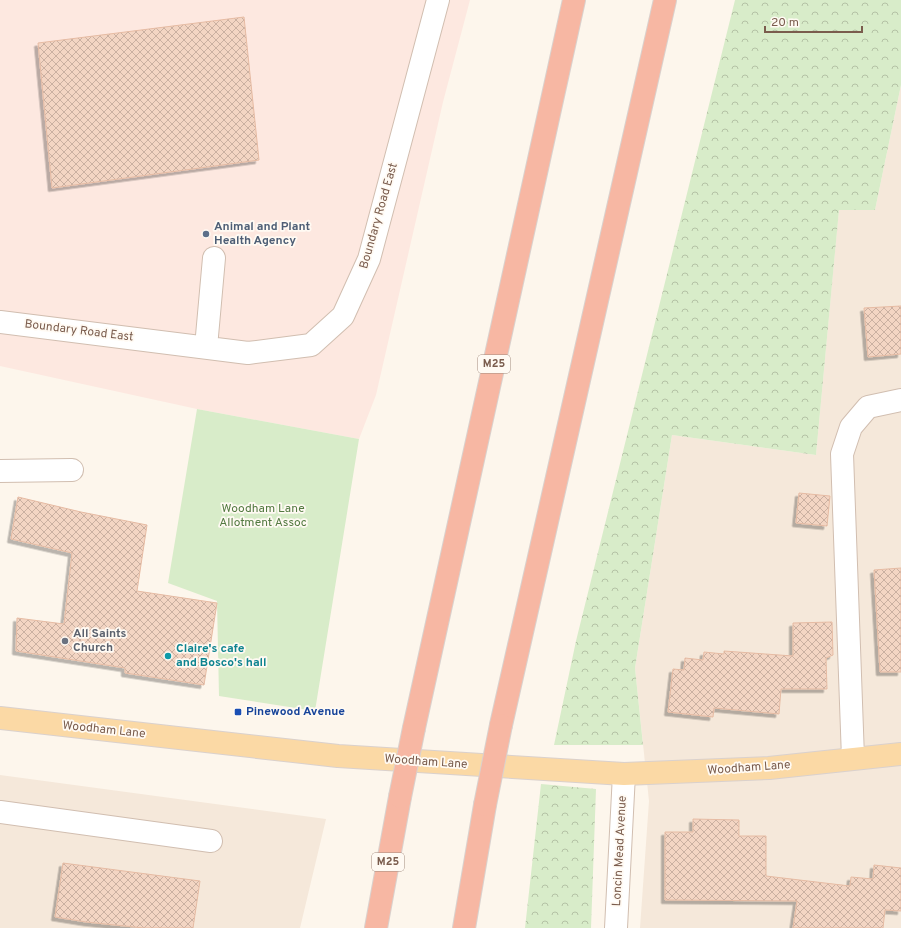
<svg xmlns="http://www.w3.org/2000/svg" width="901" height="928" font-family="Overpass,sans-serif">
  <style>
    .residential { fill: #f5e8da }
    .commercial { fill: #fde8e0 }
    .green { fill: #d8ecc9 }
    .forest { fill: url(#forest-crowns) }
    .building { fill: url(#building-cross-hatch); stroke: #e6bba3; filter: url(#shadow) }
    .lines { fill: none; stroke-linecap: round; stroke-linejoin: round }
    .minor-casing { stroke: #d1beb0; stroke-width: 24 }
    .major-casing { stroke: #dad1cd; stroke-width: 24 }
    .highway-casing { stroke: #dad1cd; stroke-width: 24 }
    .minor { stroke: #fff; stroke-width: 22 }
    .major { stroke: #fbd9a5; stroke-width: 22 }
    .highway { stroke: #f7b7a3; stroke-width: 22 }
    .highway-bridge-casing { stroke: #dad1cd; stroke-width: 24; stroke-linecap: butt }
    .highway-bridge { stroke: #f7b7a3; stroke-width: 22 }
    .service-dot { fill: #5c6f8a; stroke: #fffaf3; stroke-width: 1.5 }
    .worship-dot { fill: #6b7280; stroke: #fffaf3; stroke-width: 1.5 }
    .culture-dot { fill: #0f9aa8; stroke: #fffaf3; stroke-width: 1.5 }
    .transit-dot { fill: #1a4fb4; stroke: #fffaf3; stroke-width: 1.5 }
    .labels { text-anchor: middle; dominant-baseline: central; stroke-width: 3.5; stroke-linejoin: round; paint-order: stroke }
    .shield { fill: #fffaf3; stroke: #a28b7f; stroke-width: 1 }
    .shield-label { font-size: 11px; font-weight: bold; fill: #7a5c4d }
    .street-label { font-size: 12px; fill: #7a5c4d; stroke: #fffaf3 }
    .service-label { font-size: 12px; font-weight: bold; fill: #4e5e75; stroke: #fffaf3; text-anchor: start }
    .park-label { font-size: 12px; fill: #537a41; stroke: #fffaf3 }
    .worship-label { font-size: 12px; font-weight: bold; fill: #5b616d; stroke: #fffaf3; text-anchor: start }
    .culture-label { font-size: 12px; font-weight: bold; fill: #0d838f; stroke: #fffaf3; text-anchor: start }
    .transit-label { font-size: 12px; font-weight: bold; fill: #164399; stroke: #fffaf3; text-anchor: start }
  </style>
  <defs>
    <pattern id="forest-crowns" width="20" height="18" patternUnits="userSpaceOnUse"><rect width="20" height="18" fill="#d8ecc9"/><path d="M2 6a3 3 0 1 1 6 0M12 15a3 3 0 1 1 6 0" fill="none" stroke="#b4c2a5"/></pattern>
    <pattern id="building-cross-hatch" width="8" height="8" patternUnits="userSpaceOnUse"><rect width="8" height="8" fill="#f3d5c3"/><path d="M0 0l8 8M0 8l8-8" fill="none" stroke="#cab0a1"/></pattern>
    <filter id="shadow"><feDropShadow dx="-3.5" dy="3.5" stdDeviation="0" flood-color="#0004"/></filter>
  </defs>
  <rect width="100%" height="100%" fill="#fdf6ec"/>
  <!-- residential -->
  <path class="residential" d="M 901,85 L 901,928 L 640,928 L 649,801 L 635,668 L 672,435 L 816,455 L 839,209 L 875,210 Z
    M 0,775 L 326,819 L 300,928 L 0,928 Z"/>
  <!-- commercial -->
  <path class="commercial" d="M 0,0 L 470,0 L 443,102 L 376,395 L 359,439 L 197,409 L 0,366 Z"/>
  <!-- green -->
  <path class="green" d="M 197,409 L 359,439 L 315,711 L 219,696 L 217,601 L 168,583 Z"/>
  <!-- forest -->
  <path class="forest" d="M 735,0 L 901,0 L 901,85 L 875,210 L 839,210 L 816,455 L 672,435 L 635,668 L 643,745 L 554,745 L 576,641 Z
    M 541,784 L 596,789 L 591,928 L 525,928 Z"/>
  <!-- building -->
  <path class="building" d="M 244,17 L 259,160 L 52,188 L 38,43 Z
    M 901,306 L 901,354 L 868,357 L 864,308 Z
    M 799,493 L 830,496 L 827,526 L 796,523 Z
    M 18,497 L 81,512 L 147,525 L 137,591 L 217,603 L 204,685 L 125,673 L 125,668 L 16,651 L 17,618 L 64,624 L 72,553 L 11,539 Z
    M 901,568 L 901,672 L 880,672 L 874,570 Z
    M 832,622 L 833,655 L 826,658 L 827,689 L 781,689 L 779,714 L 714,708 L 713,717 L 668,712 L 673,669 L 684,670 L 685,658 L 703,660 L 704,652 L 724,654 L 724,651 L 793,656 L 793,623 Z
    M 693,819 L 739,820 L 739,836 L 766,836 L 766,876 L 850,886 L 851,877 L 873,879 L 874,865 L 901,868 L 901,911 L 885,910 L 883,928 L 793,928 L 797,901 L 665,900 L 665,832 L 693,832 Z
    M 63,863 L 200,881 L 193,928 L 144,928 L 86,922 L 55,917 Z"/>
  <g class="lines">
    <!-- minor casing -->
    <g class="minor-casing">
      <path id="minor" d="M 0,322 L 248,353 L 311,345 L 343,316 L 369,259 L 438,0
        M 206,347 L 214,258
        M 0,471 L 72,470
        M 853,758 L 842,454 L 851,427 L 868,407 L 901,400
        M 0,812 L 211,841
        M 616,928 L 624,774"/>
    </g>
    <!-- major casing -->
    <g class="major-casing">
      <path id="major" d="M 0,718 L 338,756 L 624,774 L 769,768 L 901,754"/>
    </g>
    <!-- highway casing -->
    <g class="highway-casing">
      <path id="highway" d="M 501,725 L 665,0
        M 414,728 L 574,0
        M 376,928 L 400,797
        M 464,928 L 485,805"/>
    </g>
    <!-- minor -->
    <use href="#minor" class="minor"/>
    <!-- major -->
    <use href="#major" class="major"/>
    <!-- highway -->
    <use href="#highway" class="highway"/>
    <!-- highway-bridge casing -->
    <g class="highway-bridge-casing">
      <path id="highway-bridge" d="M 400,797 L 414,728
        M 485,805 L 501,725"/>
    </g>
    <!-- highway-bridge -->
    <use href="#highway-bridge" class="highway-bridge"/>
  </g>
  <!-- markers -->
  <circle class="service-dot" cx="206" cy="234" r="4"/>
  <circle class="worship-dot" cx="65" cy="641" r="4"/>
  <circle class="culture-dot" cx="168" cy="656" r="4"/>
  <rect class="transit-dot" x="234" y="708" width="8" height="8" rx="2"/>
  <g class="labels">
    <!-- shield labels -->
    <g class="shield">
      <rect x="478" y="355" width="32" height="18" rx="3"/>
      <rect x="372" y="853" width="32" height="18" rx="3"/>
    </g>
    <g class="shield-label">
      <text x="494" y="364">M25</text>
      <text x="388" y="862">M25</text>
    </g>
    <!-- street labels -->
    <g class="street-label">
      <text transform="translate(379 216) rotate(-74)">Boundary Road East</text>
      <text transform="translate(79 331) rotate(7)">Boundary Road East</text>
      <text transform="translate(104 730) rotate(6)">Woodham Lane</text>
      <text transform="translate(426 762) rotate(4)">Woodham Lane</text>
      <text transform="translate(749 768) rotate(-4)">Woodham Lane</text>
      <text transform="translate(620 851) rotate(-87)">Loncin Mead Avenue</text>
    </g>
    <!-- service labels -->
    <g class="service-label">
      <text x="214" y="227">Animal and Plant<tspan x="214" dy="14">Health Agency</tspan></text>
    </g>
    <!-- park labels -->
    <g class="park-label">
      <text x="263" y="509">Woodham Lane<tspan x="263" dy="14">Allotment Assoc</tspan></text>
    </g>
    <!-- worship labels -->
    <g class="worship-label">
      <text x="73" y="634">All Saints<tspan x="73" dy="14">Church</tspan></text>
    </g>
    <!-- culture labels -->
    <g class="culture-label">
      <text x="176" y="649">Claire's cafe<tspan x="176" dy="14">and Bosco's hall</tspan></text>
    </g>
    <!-- transit labels -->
    <g class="transit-label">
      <text x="246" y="712">Pinewood Avenue</text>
    </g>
  </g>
  <!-- scale -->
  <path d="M765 26v6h97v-6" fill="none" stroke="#7a5c4d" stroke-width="2"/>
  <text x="771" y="26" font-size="12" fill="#7a5c4d" stroke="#fffaf3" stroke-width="3" paint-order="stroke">20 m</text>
</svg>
